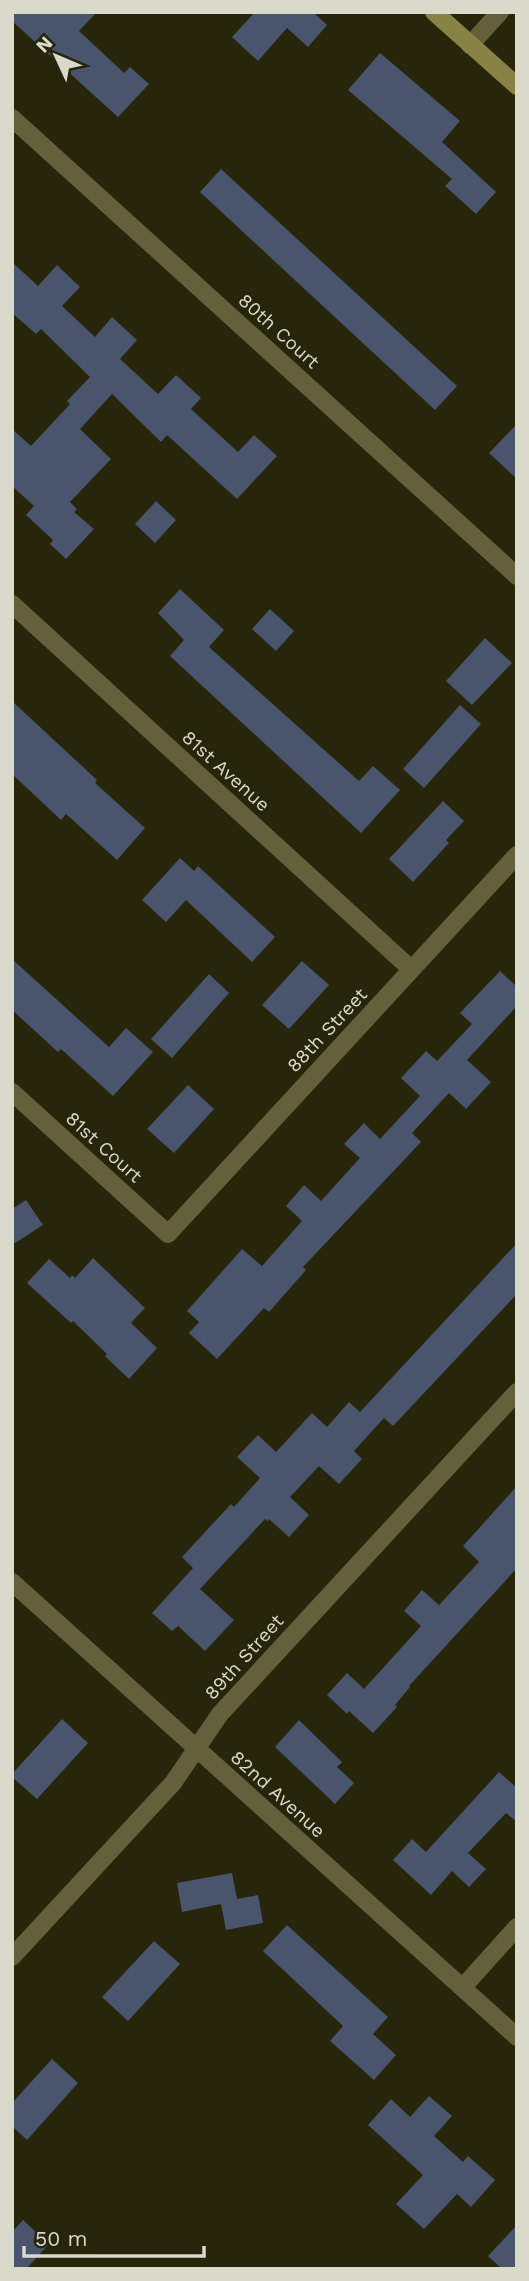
<svg xmlns="http://www.w3.org/2000/svg" width="529" height="2281" font-family="'Work Sans',sans-serif">
  <style>
    .building { fill: #49546d }
    .lines { fill: none; stroke-linecap: round; stroke-linejoin: round }
    .street { stroke: #63613b; stroke-width: 18 }
    .secondary { stroke: #868345; stroke-width: 18 }
    .labels { text-anchor: middle; dominant-baseline: central; stroke-width: 6; stroke-linejoin: round; paint-order: stroke }
    .street-label { font-size: 19px; fill: #dadaca; stroke: #27250a }
  </style>
  <rect width="100%" height="100%" fill="#27250a"/>
  <!-- building -->
  <path class="building" d="M 12,12 L 97,12 L 79,31 L 124,73 L 130,67 L 149,84 L 118,117 L 12,21 Z
    M 255,12 L 313,12 L 327,25 L 308,47 L 287,28 L 258,61 L 232,37 Z
    M 380,53 L 460,121 L 442,142 L 496,192 L 476,214 L 445,186 L 452,179 L 348,90 Z
    M 221,169 L 457,386 L 435,410 L 200,192 Z
    M 12,262 L 38,286 L 57,265 L 80,287 L 62,306 L 95,337 L 112,317 L 137,340 L 120,359 L 158,394 L 176,375 L 201,398 L 191,409 L 238,452 L 254,435 L 277,456 L 237,499 L 167,435 L 161,442 L 112,394 L 80,429 L 111,459 L 70,502 L 77,509 L 74,512 L 94,529 L 66,559 L 50,544 L 53,540 L 26,515 L 34,506 L 12,486 L 12,429 L 31,446 L 70,404 L 67,401 L 90,377 L 41,329 L 36,334 L 12,313 Z
    M 517,424 L 517,479 L 489,453 Z
    M 156,501 L 176,520 L 155,543 L 135,524 Z
    M 180,589 L 224,630 L 209,647 L 359,781 L 373,766 L 400,790 L 361,833 L 170,656 L 184,640 L 158,613 Z
    M 270,609 L 294,631 L 276,651 L 252,629 Z
    M 485,638 L 512,663 L 472,705 L 446,681 Z
    M 12,701 L 97,780 L 95,783 L 145,828 L 117,860 L 66,814 L 61,820 L 12,774 Z
    M 460,705 L 481,724 L 424,788 L 403,769 Z
    M 443,801 L 464,821 L 446,840 L 449,843 L 413,882 L 389,859 Z
    M 180,858 L 194,871 L 198,866 L 275,937 L 252,962 L 186,900 L 166,922 L 142,900 Z
    M 12,959 L 109,1047 L 126,1028 L 153,1052 L 113,1096 L 61,1049 L 58,1052 L 12,1010 Z
    M 302,961 L 329,985 L 289,1029 L 262,1005 Z
    M 500,971 L 517,987 L 517,1006 L 467,1060 L 491,1082 L 466,1109 L 449,1093 L 412,1133 L 421,1142 L 303,1267 L 306,1270 L 269,1312 L 264,1308 L 217,1359 L 189,1333 L 199,1322 L 187,1311 L 242,1249 L 262,1266 L 302,1221 L 286,1206 L 304,1185 L 321,1201 L 360,1158 L 344,1144 L 364,1123 L 380,1139 L 420,1096 L 401,1078 L 426,1051 L 437,1061 L 472,1024 L 460,1013 Z
    M 209,974 L 229,993 L 172,1058 L 151,1039 Z
    M 188,1085 L 214,1109 L 174,1153 L 147,1129 Z
    M 26,1200 L 43,1225 L 12,1245 L 12,1209 Z
    M 517,1243 L 517,1294 L 393,1426 L 384,1418 L 354,1451 L 362,1459 L 339,1484 L 319,1466 L 290,1497 L 309,1515 L 289,1537 L 269,1519 L 268,1521 L 265,1519 L 200,1589 L 234,1620 L 205,1651 L 178,1626 L 172,1631 L 152,1613 L 193,1568 L 182,1557 L 231,1504 L 234,1507 L 260,1478 L 237,1457 L 258,1435 L 276,1452 L 312,1413 L 327,1427 L 349,1402 L 360,1412 Z
    M 93,1258 L 145,1308 L 131,1323 L 157,1348 L 129,1379 L 105,1356 L 107,1354 L 73,1321 L 71,1323 L 27,1283 L 49,1259 L 70,1278 L 72,1275 L 75,1278 Z
    M 517,1486 L 517,1568 L 409,1686 L 410,1687 L 395,1705 L 397,1707 L 373,1733 L 349,1711 L 347,1714 L 327,1695 L 347,1673 L 364,1689 L 421,1626 L 404,1611 L 422,1590 L 439,1605 L 479,1562 L 463,1546 Z
    M 62,1719 L 88,1743 L 37,1799 L 12,1777 L 12,1774 Z
    M 299,1720 L 342,1762 L 337,1767 L 354,1783 L 335,1804 L 275,1747 Z
    M 499,1772 L 517,1788 L 517,1822 L 506,1813 L 468,1853 L 486,1869 L 469,1887 L 452,1871 L 431,1895 L 393,1860 L 412,1839 L 426,1852 Z
    M 232,1873 L 237,1899 L 258,1895 L 263,1923 L 226,1930 L 221,1904 L 182,1912 L 177,1883 Z
    M 287,1925 L 388,2017 L 373,2034 L 396,2055 L 374,2080 L 330,2041 L 343,2026 L 263,1951 Z
    M 154,1941 L 180,1964 L 128,2021 L 102,1997 Z
    M 52,2059 L 78,2083 L 27,2140 L 12,2126 L 12,2103 Z
    M 429,2096 L 452,2116 L 434,2136 L 463,2162 L 468,2156 L 495,2180 L 471,2207 L 457,2194 L 424,2229 L 396,2204 L 423,2175 L 368,2125 L 391,2099 L 410,2117 Z
    M 23,2220 L 49,2244 L 26,2269 L 12,2269 L 12,2232 Z
    M 517,2225 L 517,2269 L 502,2269 L 488,2256 Z"/>
  <g class="lines">
    <!-- street -->
    <path class="street" d="M 470,45 L 500,12
      M 12,118 L 517,576
      M 12,604 L 411,969
      M 12,1092 L 168,1234 L 517,855
      M 12,1582 L 517,2037
      M 12,1957 L 173,1783 L 220,1714 L 517,1392
      M 463,1987 L 517,1927"/>
    <!-- secondary -->
    <path class="secondary" d="M 434,12 L 517,86"/>
  </g>
  <g class="labels">
    <!-- street labels -->
    <g class="street-label">
      <text transform="translate(279 331) rotate(42)">80th Court</text>
      <text transform="translate(226 771) rotate(42)">81st Avenue</text>
      <text transform="translate(327 1030) rotate(-47)">88th Street</text>
      <text transform="translate(104 1147) rotate(42)">81st Court</text>
      <text transform="translate(244 1657) rotate(-48)">89th Street</text>
      <text transform="translate(278 1794) rotate(42)">82nd Avenue</text>
    </g>
  </g>
  <!-- border -->
  <rect width="529" height="2281" fill="none" stroke="#dadaca" stroke-width="28"/>
  <!-- north arrow -->
  <g transform="translate(56 56) rotate(314)" stroke="#27250a" stroke-width="5" paint-order="stroke">
  <path d="M0-5L12 26L0 18L-12 26Z" fill="#dadaca"/>
  <text y="-10" font-size="19" font-weight="bold" text-anchor="middle" fill="#dadaca">N</text>
  </g>
  <!-- scale -->
  <path d="M24 2246v10h180v-10" fill="none" stroke="#dadaca" stroke-width="3.5"/>
  <text x="35" y="2246" font-size="21" fill="#dadaca" stroke="#27250a" stroke-width="5" paint-order="stroke">50 m</text>
</svg>
